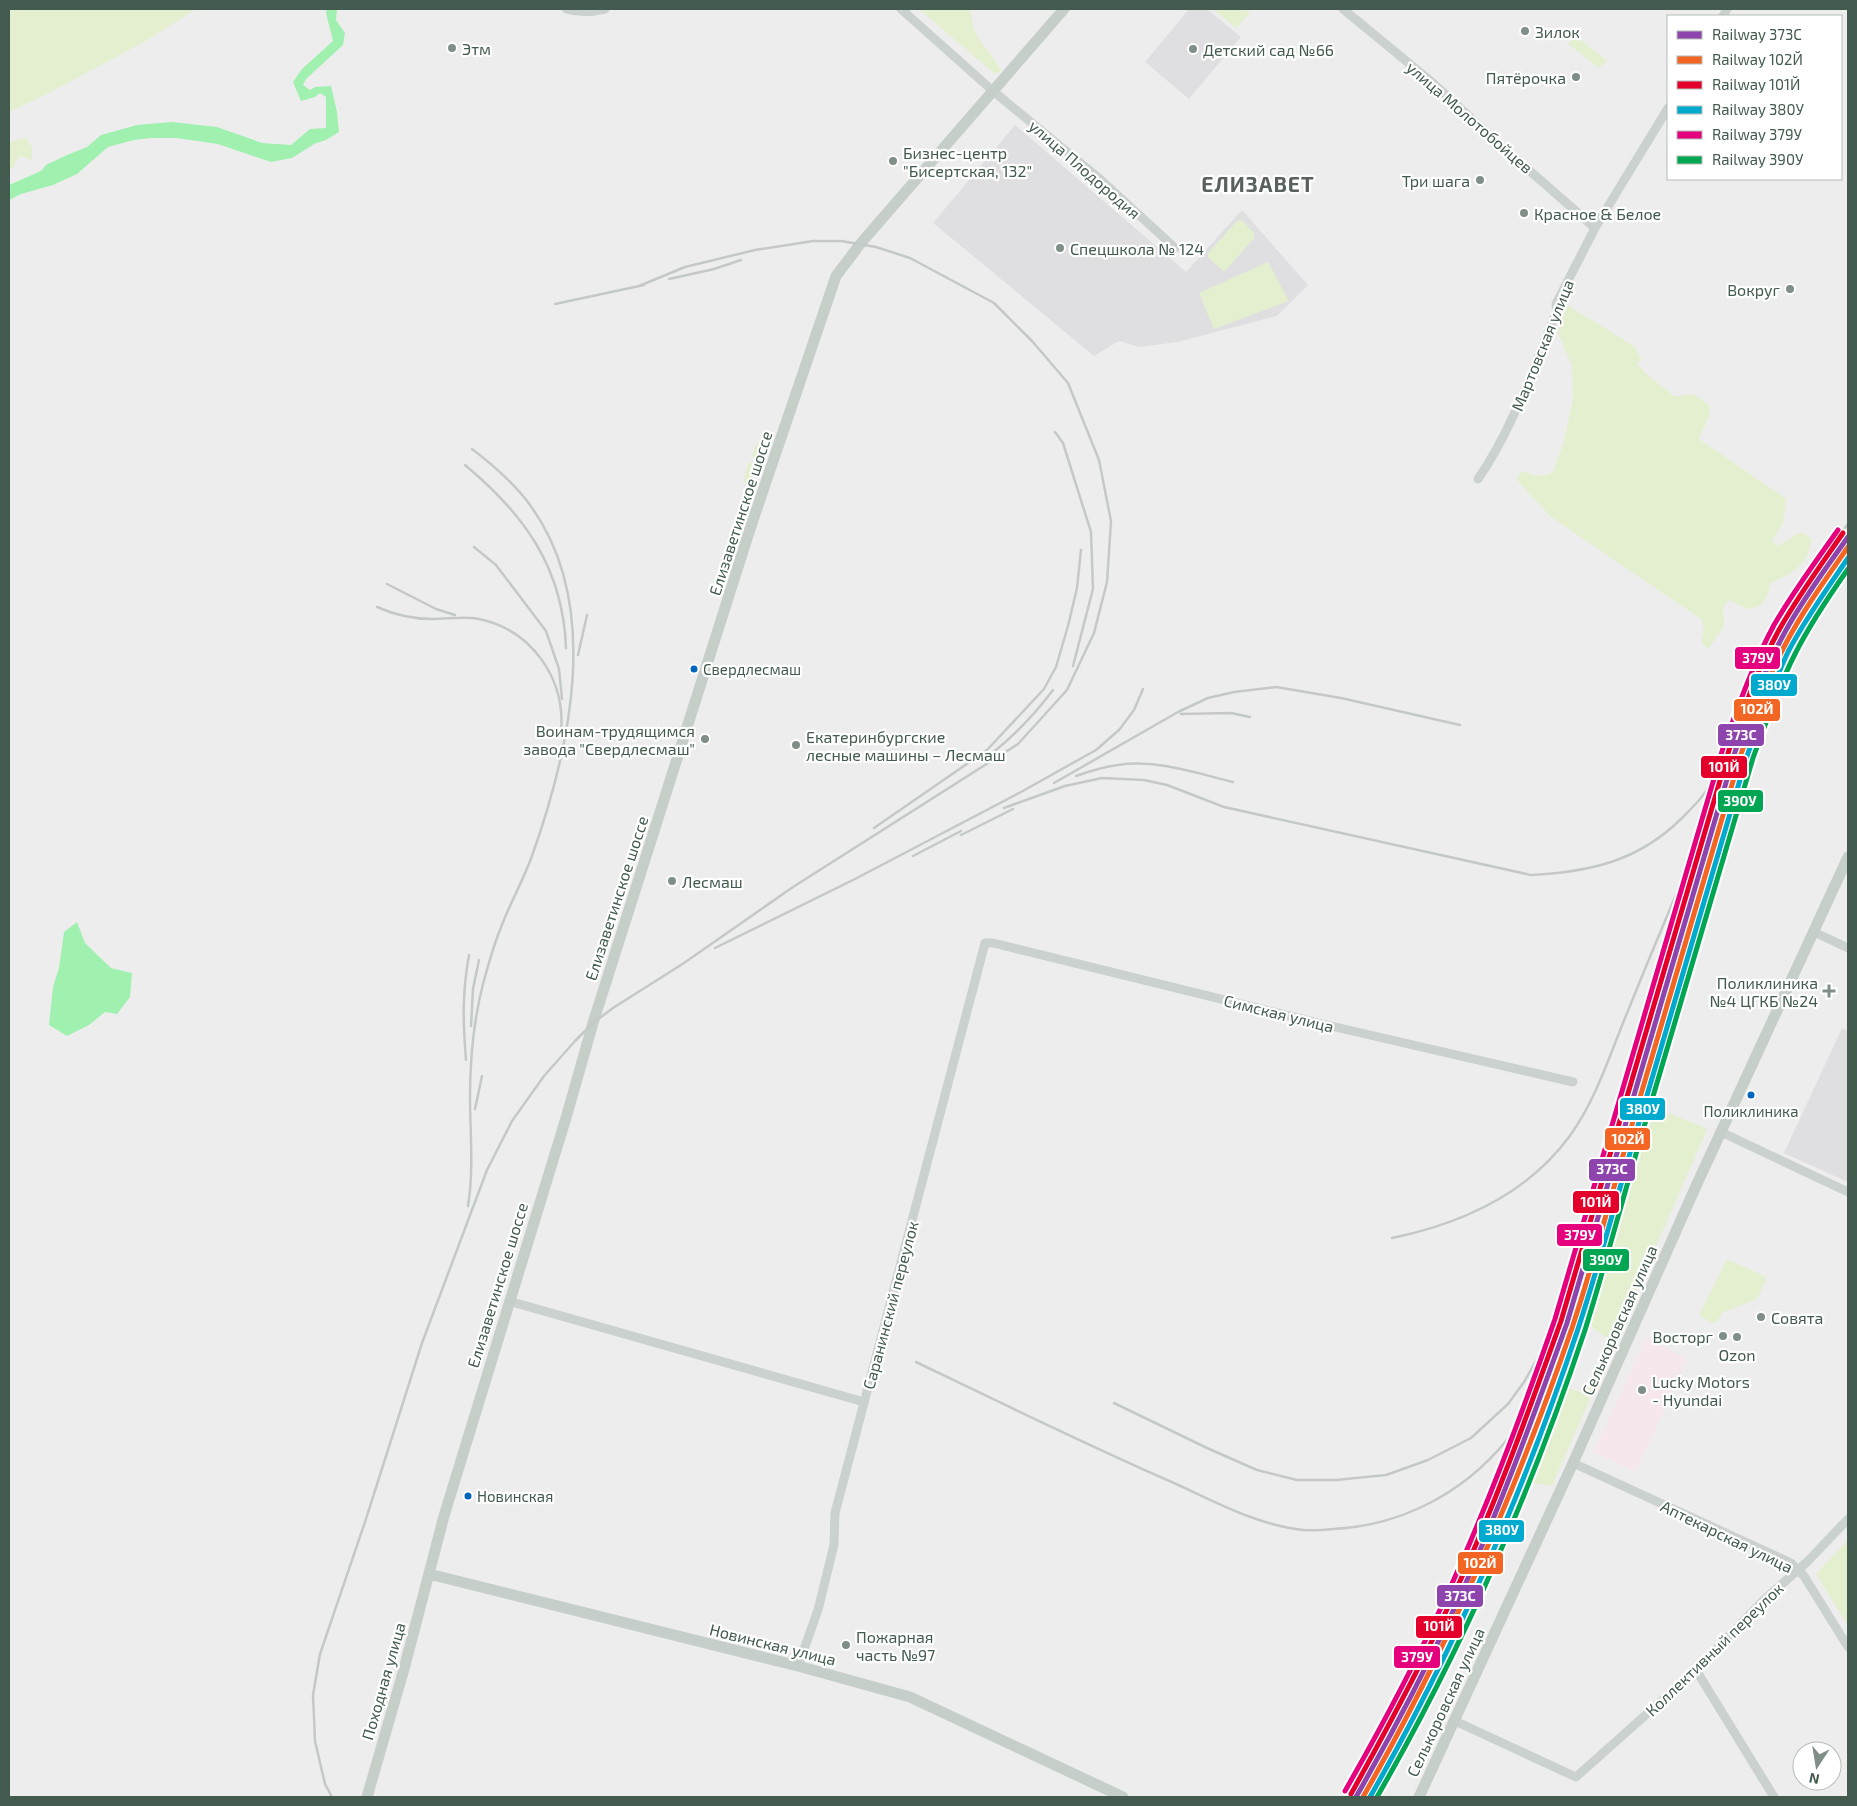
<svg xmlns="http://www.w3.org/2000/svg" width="1857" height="1806" font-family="'Exo 2',sans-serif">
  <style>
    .commercial { fill: #f6e7ec }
    .education { fill: #dfdfe1 }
    .green { fill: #e4efcf }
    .water { fill: #a0f0b0 }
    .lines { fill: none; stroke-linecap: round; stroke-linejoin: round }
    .minor { stroke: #cbd1ce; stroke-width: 9 }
    .major { stroke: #c6cec9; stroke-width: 11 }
    .rail { stroke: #c4c9c7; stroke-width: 2.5 }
    .rail-1-casing { stroke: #fff; stroke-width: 9 }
    .rail-2-casing { stroke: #fff; stroke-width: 9 }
    .rail-3-casing { stroke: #fff; stroke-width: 9 }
    .rail-4-casing { stroke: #fff; stroke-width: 9 }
    .rail-5-casing { stroke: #fff; stroke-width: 9 }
    .rail-6-casing { stroke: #fff; stroke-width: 9 }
    .rail-1 { stroke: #8e44ad; stroke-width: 5 }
    .rail-2 { stroke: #f26522; stroke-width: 5 }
    .rail-3 { stroke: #e4002b; stroke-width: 5 }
    .rail-4 { stroke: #00a9ce; stroke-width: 5 }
    .rail-5 { stroke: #e5007d; stroke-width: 5 }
    .rail-6 { stroke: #00a651; stroke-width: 5 }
    .poi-dot { fill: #7f8e86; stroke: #fff; stroke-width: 2 }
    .bus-dot { fill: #0065bd; stroke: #fff; stroke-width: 2 }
    .labels { text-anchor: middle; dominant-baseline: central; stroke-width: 4.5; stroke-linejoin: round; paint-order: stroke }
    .bus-label { font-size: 15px; fill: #435b4e; stroke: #fff; text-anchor: start }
    .poi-label { font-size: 16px; fill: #435b4e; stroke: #fff; text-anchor: start }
    .street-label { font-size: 16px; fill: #435b4e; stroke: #fff }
    .district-label { font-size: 21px; font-weight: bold; letter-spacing: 1px; fill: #58615d; stroke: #fff }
    .line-badge { stroke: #fff; stroke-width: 2 }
    .badge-label { font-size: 14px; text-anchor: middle; font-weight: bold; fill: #fff }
  </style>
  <rect width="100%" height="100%" fill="#eeedee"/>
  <!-- commercial -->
  <path class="commercial" d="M 1646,1337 L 1687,1359 L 1636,1472 L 1594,1452 Z"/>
  <!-- education -->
  <path class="education" d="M 1189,9 L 1207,9 L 1241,37 L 1189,99 L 1145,62 Z
    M 1015,125 L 1186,272 L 1242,210 L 1308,285 L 1277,316 L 1178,342 L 1139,347 L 1119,341 L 1094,356 L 933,223 Z
    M 1842,1028 L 1848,1031 L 1848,1182 L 1784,1153 Z"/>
  <!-- green -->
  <path class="green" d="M 9,9 L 195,9 C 163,32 130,50 95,68 C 67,84 38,99 9,112 Z
    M 919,9 L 970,9 C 972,17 972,26 976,33 C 983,47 995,57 1001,71 L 995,74 Z
    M 1213,9 L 1245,9 L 1250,13 L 1236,28 Z
    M 1575,35 L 1607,61 L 1599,68 L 1568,44 Z
    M 26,138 L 32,147 L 32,160 L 19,156 L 13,168 L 9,169 L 9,142 Z
    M 1242,220 L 1254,233 L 1254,238 L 1225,271 L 1222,270 L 1208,257 L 1208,253 L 1237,221 Z
    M 1268,262 L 1289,301 L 1214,329 L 1199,293 Z
    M 1567,305 L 1634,346 L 1641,358 L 1637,364 L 1649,376 L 1674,396 C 1693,395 1691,390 1709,405 L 1710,414 L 1699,439 L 1786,499 L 1783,523 L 1772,541 L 1778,546 L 1799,533 L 1804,533 L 1811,539 C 1810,563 1791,575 1771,583 L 1768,594 L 1760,606 L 1747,609 L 1729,600 L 1723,608 L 1724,626 L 1709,648 L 1705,647 L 1701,641 L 1704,629 L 1701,619 L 1551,517 L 1521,485 L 1517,478 L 1521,472 C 1528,471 1528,474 1534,475 C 1540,477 1546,475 1552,473 L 1564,442 L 1573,397 L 1572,366 L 1558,333 Z
    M 763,440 L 766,441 L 750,488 L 746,486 L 743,482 L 749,462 L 755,463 L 756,458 L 752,457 C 754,450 755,443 763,440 Z
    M 1648,1104 L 1707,1129 L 1552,1486 L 1533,1483 L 1542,1421 L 1559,1384 L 1585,1394 L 1609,1340 L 1592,1327 L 1593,1266 L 1622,1192 Z
    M 1727,1259 L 1765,1276 L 1766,1280 L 1757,1299 L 1722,1313 L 1717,1322 L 1712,1323 L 1699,1315 Z
    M 1848,1540 L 1848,1626 L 1816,1574 Z"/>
  <!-- water -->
  <path class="water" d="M 327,9 L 337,9 L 336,20 L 345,33 L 343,45 L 306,79 L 303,85 L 310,90 L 315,87 L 331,86 L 337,112 L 339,132 L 326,140 L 314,144 L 292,158 L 271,162 L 218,144 L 176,138 L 151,138 L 134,140 L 108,147 L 77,174 L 53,185 L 21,194 L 9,200 L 9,185 L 41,171 L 46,165 L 67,155 L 87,147 L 101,135 L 137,125 L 172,122 L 217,127 L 262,143 L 291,145 L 310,129 L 326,128 L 326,97 L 320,93 L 315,97 L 301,101 L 293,82 L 302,69 L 333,41 L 326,13 Z
    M 77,922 L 85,943 L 111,968 L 132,973 L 130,997 L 117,1014 L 105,1012 L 89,1025 L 67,1036 L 49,1025 L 53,987 L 59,968 L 64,932 Z"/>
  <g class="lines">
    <!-- minor -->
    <path class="minor" d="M 566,9 C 579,13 592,12 605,9
      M 901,9 L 993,91 L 1101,180 L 1175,248
      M 1343,9 L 1433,83 L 1498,143 L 1595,228
      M 1723,16 L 1727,9
      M 1478,479 C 1513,428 1533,368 1557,311 L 1556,304 L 1595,228 L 1668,108
      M 1814,932 L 1848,948
      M 1721,1132 L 1848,1192
      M 509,1301 L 864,1402
      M 1573,1463 L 1791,1563 L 1804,1576 L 1848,1647
      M 798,1666 L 818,1610 L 834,1545 L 835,1513 L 985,943 L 993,943 L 1318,1023 L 1573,1082
      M 1696,1670 L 1774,1797
      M 1455,1721 L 1576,1777 L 1696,1670 L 1765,1599 L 1807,1562 L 1848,1519"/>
    <!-- major -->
    <path class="major" d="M 429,1574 L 798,1666 L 910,1697 L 1123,1797
      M 367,1797 L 404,1669 L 444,1516 L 566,1118 L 593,1023 L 751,526 L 836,276 L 861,243 L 1064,9
      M 1419,1797 L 1573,1463 L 1696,1186 L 1848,857"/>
    <!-- rail -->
    <path class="rail" d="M 669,279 L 714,269 L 741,260
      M 555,304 L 644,285
      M 1055,432 L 1063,443 L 1091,532 L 1093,589 L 1073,666
      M 465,465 C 525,515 563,568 566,648
      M 474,547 L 496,565 L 546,631 L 559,669 L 562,699
      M 387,584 L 436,609 L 455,615
      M 377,607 C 395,615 413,619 433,619 C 448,619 464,616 479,619 C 532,630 566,679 561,733
      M 578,655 L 587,615
      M 1181,714 L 1231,713 L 1250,717
      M 991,754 C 1015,735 1035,714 1053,690
      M 1076,776 C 1090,771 1103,767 1118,765 C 1156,759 1196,773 1233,782
      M 1054,783 L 1178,712 L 1208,698 L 1234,692 L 1276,687 L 1341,698 L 1460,725
      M 1004,808 L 1065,786 L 1102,778 L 1144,780 L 1167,785 L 1224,807 L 1531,875 C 1590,872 1639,861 1682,818 C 1693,807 1704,796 1711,783 C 1729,751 1738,715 1753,682 C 1778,625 1808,572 1848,524
      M 874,828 L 987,750 L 1044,689 L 1056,667 L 1068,626 L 1077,588 L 1081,550
      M 961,835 L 1013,809
      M 913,856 L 961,831
      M 1694,856 L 1718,780
      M 715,948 L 855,879 L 1021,792 L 1096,750 L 1119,730 L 1134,710 L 1143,689
      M 471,1026 L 473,989 L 479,960
      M 466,1060 C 463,1022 462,994 469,955
      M 475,1109 L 482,1076
      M 468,1206 C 474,1169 470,1134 470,1097 C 470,1061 474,1019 483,984 C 488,966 493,947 500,930 C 509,905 523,881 532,856 C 570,749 603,605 530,505 C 514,483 493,465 472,449
      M 1392,1238 C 1460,1224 1526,1195 1569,1137 C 1593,1104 1606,1066 1621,1028 C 1640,981 1659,934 1679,888
      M 916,1362 C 1001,1403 1087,1445 1174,1483 C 1216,1502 1257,1525 1303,1530 C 1313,1531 1324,1530 1334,1529 C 1407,1525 1473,1488 1516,1428 C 1534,1402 1543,1370 1553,1340
      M 1114,1403 L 1207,1448 L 1257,1470 L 1297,1480 L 1336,1480 L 1386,1475 L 1428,1460 L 1471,1438 L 1508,1404 L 1524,1382 L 1539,1356 L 1565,1301 L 1624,1102 L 1696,851
      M 332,1797 L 325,1784 L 315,1741 L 313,1695 L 320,1654 L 366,1519 L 422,1343 L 487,1170 L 512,1121 L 544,1076 L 575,1041 L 593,1023 L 613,1008 L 684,963 L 793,887 L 1018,744 L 1067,690 L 1094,633 L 1107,582 L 1111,521 L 1099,460 L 1068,383 L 1032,341 L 994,303 L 910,258 L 876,247 L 841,241 L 813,241 L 755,250 L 685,267 L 639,286"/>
    <!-- rail-1 casing -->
    <g class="rail-1-casing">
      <path id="rail-1" d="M 1356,1797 C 1392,1734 1425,1671 1456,1605 C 1498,1513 1533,1418 1567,1323 L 1735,752 C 1750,711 1764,670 1785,632 C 1803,599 1826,568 1848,537"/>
    </g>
    <!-- rail-2 casing -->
    <g class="rail-2-casing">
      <path id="rail-2" d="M 1363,1797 C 1448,1648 1516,1491 1572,1328 C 1593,1265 1610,1199 1629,1135 C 1666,1008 1704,881 1741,754 C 1754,718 1766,681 1784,647 C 1802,612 1825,580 1848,547"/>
    </g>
    <!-- rail-3 casing -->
    <g class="rail-3-casing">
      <path id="rail-3" d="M 1351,1794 C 1386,1731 1420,1668 1450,1603 C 1493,1511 1527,1416 1561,1321 L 1729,750 C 1744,709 1758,668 1779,630 C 1798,596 1821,565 1843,533"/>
    </g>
    <!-- rail-4 casing -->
    <g class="rail-4-casing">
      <path id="rail-4" d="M 1370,1797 C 1455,1648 1524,1491 1578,1329 C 1599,1265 1616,1200 1635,1136 C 1672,1009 1710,883 1747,756 C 1760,721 1772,686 1788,652 C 1805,619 1827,589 1848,558"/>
    </g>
    <!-- rail-5 casing -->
    <g class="rail-5-casing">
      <path id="rail-5" d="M 1345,1791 C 1381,1728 1415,1664 1445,1599 C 1487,1508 1522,1414 1555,1319 L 1723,748 C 1738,707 1753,664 1774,625 C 1793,592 1816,561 1838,530"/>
    </g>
    <!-- rail-6 casing -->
    <g class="rail-6-casing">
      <path id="rail-6" d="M 1377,1797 C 1462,1649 1531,1492 1585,1330 C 1605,1266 1622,1201 1641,1137 C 1678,1011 1716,884 1753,758 C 1766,723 1778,687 1795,654 C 1810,624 1829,596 1848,569"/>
    </g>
    <!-- rail-1 -->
    <use href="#rail-1" class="rail-1"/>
    <!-- rail-2 -->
    <use href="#rail-2" class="rail-2"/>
    <!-- rail-3 -->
    <use href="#rail-3" class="rail-3"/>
    <!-- rail-4 -->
    <use href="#rail-4" class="rail-4"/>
    <!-- rail-5 -->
    <use href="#rail-5" class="rail-5"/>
    <!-- rail-6 -->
    <use href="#rail-6" class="rail-6"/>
  </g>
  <!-- markers -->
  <g class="poi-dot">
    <circle cx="1525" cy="31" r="5"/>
    <circle cx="452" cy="48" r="5"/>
    <circle cx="1193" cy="49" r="5"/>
    <circle cx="1576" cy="77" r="5"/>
    <circle cx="893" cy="161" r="5"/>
    <circle cx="1480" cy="180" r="5"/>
    <circle cx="1524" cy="213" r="5"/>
    <circle cx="1060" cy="248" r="5"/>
    <circle cx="1790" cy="289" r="5"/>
    <circle cx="705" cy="739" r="5"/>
    <circle cx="796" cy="745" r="5"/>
    <circle cx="672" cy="881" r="5"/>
    <path d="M1826.5 983.5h5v5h5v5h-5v5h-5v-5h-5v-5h5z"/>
    <circle cx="1761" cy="1317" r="5"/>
    <circle cx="1723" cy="1336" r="5"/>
    <circle cx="1737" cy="1337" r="5"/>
    <circle cx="1642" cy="1390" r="5"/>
    <circle cx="846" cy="1645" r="5"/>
  </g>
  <g class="bus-dot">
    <circle cx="694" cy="669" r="4.5"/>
    <circle cx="1751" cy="1095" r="4.5"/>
    <circle cx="468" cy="1496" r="4.5"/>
  </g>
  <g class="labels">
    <!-- bus labels -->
    <g class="bus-label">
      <text x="703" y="669">Свердлесмаш</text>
      <text x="1751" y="1111" text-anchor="middle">Поликлиника</text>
      <text x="477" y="1496">Новинская</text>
    </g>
    <!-- poi labels -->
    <g class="poi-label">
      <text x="1535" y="31">Зилок</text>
      <text x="462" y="48">Этм</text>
      <text x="1203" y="49">Детский сад №66</text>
      <text x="1566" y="77" text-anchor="end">Пятёрочка</text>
      <text x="903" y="152">Бизнес-центр<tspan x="903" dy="18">"Бисертская, 132"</tspan></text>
      <text x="1470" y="180" text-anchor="end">Три шага</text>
      <text x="1534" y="213">Красное &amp; Белое</text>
      <text x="1070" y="248">Спецшкола № 124</text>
      <text x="1780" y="289" text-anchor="end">Вокруг</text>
      <text x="695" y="730" text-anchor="end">Воинам-трудящимся<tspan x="695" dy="18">завода "Свердлесмаш"</tspan></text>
      <text x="806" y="736">Екатеринбургские<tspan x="806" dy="18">лесные машины – Лесмаш</tspan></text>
      <text x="682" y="881">Лесмаш</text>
      <text x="1818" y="982" text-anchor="end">Поликлиника<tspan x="1818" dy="18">№4 ЦГКБ №24</tspan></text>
      <text x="1771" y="1317">Совята</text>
      <text x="1713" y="1336" text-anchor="end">Восторг</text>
      <text x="1737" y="1354" text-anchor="middle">Ozon</text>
      <text x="1652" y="1381">Lucky Motors<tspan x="1652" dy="18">- Hyundai</tspan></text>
      <text x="856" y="1636">Пожарная<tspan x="856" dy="18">часть №97</tspan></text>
    </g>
    <!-- street labels -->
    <g class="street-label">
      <text transform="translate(1470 117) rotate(41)">улица Молотобойцев</text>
      <text transform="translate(1085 169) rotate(41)">улица Плодородия</text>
      <text transform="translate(1542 345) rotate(-68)">Мартовская улица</text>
      <text transform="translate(740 513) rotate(-72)">Елизаветинское шоссе</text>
      <text transform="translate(616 898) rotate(-72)">Елизаветинское шоссе</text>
      <text transform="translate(1279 1013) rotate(14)">Симская улица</text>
      <text transform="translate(497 1285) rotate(-73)">Елизаветинское шоссе</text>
      <text transform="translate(890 1305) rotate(-75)">Саранинский переулок</text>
      <text transform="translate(1619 1320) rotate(-66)">Селькоровская улица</text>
      <text transform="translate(1727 1536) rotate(26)">Аптекарская улица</text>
      <text transform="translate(773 1644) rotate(14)">Новинская улица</text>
      <text transform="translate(1714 1649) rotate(-44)">Коллективный переулок</text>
      <text transform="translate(383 1681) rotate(-74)">Походная улица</text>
      <text transform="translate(1445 1702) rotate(-65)">Селькоровская улица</text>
    </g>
    <!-- district labels -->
    <g class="district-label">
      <text x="1258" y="183">ЕЛИЗАВЕТ</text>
    </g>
  </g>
  <g class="line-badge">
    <rect x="1734" y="646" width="47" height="24" rx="5" fill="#e5007d"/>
    <rect x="1750" y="673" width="48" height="24" rx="5" fill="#00a9ce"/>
    <rect x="1733" y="698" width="48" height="24" rx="5" fill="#f26522"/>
    <rect x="1717" y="723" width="48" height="24" rx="5" fill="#8e44ad"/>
    <rect x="1700" y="755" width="48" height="24" rx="5" fill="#e4002b"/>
    <rect x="1717" y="789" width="47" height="24" rx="5" fill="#00a651"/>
    <rect x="1619" y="1097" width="47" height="24" rx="5" fill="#00a9ce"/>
    <rect x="1604" y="1127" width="47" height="24" rx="5" fill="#f26522"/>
    <rect x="1588" y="1158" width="48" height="24" rx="5" fill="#8e44ad"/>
    <rect x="1572" y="1190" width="48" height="24" rx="5" fill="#e4002b"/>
    <rect x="1556" y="1223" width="47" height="24" rx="5" fill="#e5007d"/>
    <rect x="1582" y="1248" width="48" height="24" rx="5" fill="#00a651"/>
    <rect x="1478" y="1519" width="47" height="24" rx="5" fill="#00a9ce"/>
    <rect x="1457" y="1551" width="47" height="24" rx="5" fill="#f26522"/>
    <rect x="1436" y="1584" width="48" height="24" rx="5" fill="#8e44ad"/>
    <rect x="1415" y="1615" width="48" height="24" rx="5" fill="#e4002b"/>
    <rect x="1393" y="1645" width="48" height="24" rx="5" fill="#e5007d"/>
  </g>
  <g class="badge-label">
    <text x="1758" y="663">379У</text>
    <text x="1774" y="690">380У</text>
    <text x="1757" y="714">102Й</text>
    <text x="1741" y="740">373C</text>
    <text x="1724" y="772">101Й</text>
    <text x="1740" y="806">390У</text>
    <text x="1643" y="1114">380У</text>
    <text x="1628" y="1144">102Й</text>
    <text x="1612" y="1174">373C</text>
    <text x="1596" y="1207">101Й</text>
    <text x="1580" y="1240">379У</text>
    <text x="1606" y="1265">390У</text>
    <text x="1502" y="1535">380У</text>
    <text x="1480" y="1568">102Й</text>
    <text x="1460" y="1601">373C</text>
    <text x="1439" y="1631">101Й</text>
    <text x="1417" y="1662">379У</text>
  </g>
  <!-- border -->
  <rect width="1857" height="1806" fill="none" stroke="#435b4e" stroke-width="20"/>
  <!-- legend -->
  <rect x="1667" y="15" width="175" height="165" fill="#ffffff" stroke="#b4bdb8"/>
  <rect x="1677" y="31" width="25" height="8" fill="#8e44ad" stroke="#b4bdb8"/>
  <text x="1712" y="40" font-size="15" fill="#435b4e">Railway 373C</text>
  <rect x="1677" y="56" width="25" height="8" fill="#f26522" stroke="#b4bdb8"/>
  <text x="1712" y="65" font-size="15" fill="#435b4e">Railway 102Й</text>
  <rect x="1677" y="81" width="25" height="8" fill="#e4002b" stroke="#b4bdb8"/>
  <text x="1712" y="90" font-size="15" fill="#435b4e">Railway 101Й</text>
  <rect x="1677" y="106" width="25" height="8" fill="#00a9ce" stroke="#b4bdb8"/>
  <text x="1712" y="115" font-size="15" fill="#435b4e">Railway 380У</text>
  <rect x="1677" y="131" width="25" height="8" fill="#e5007d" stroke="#b4bdb8"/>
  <text x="1712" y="140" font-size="15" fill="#435b4e">Railway 379У</text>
  <rect x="1677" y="156" width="25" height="8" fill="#00a651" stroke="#b4bdb8"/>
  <text x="1712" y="165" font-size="15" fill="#435b4e">Railway 390У</text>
  <!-- north arrow -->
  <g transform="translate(1817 1766) rotate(192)"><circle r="24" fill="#ffffff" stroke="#b4bdb8"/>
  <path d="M0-4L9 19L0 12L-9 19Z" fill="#7f8e86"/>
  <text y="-8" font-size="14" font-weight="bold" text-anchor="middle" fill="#435b4e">N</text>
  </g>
</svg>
